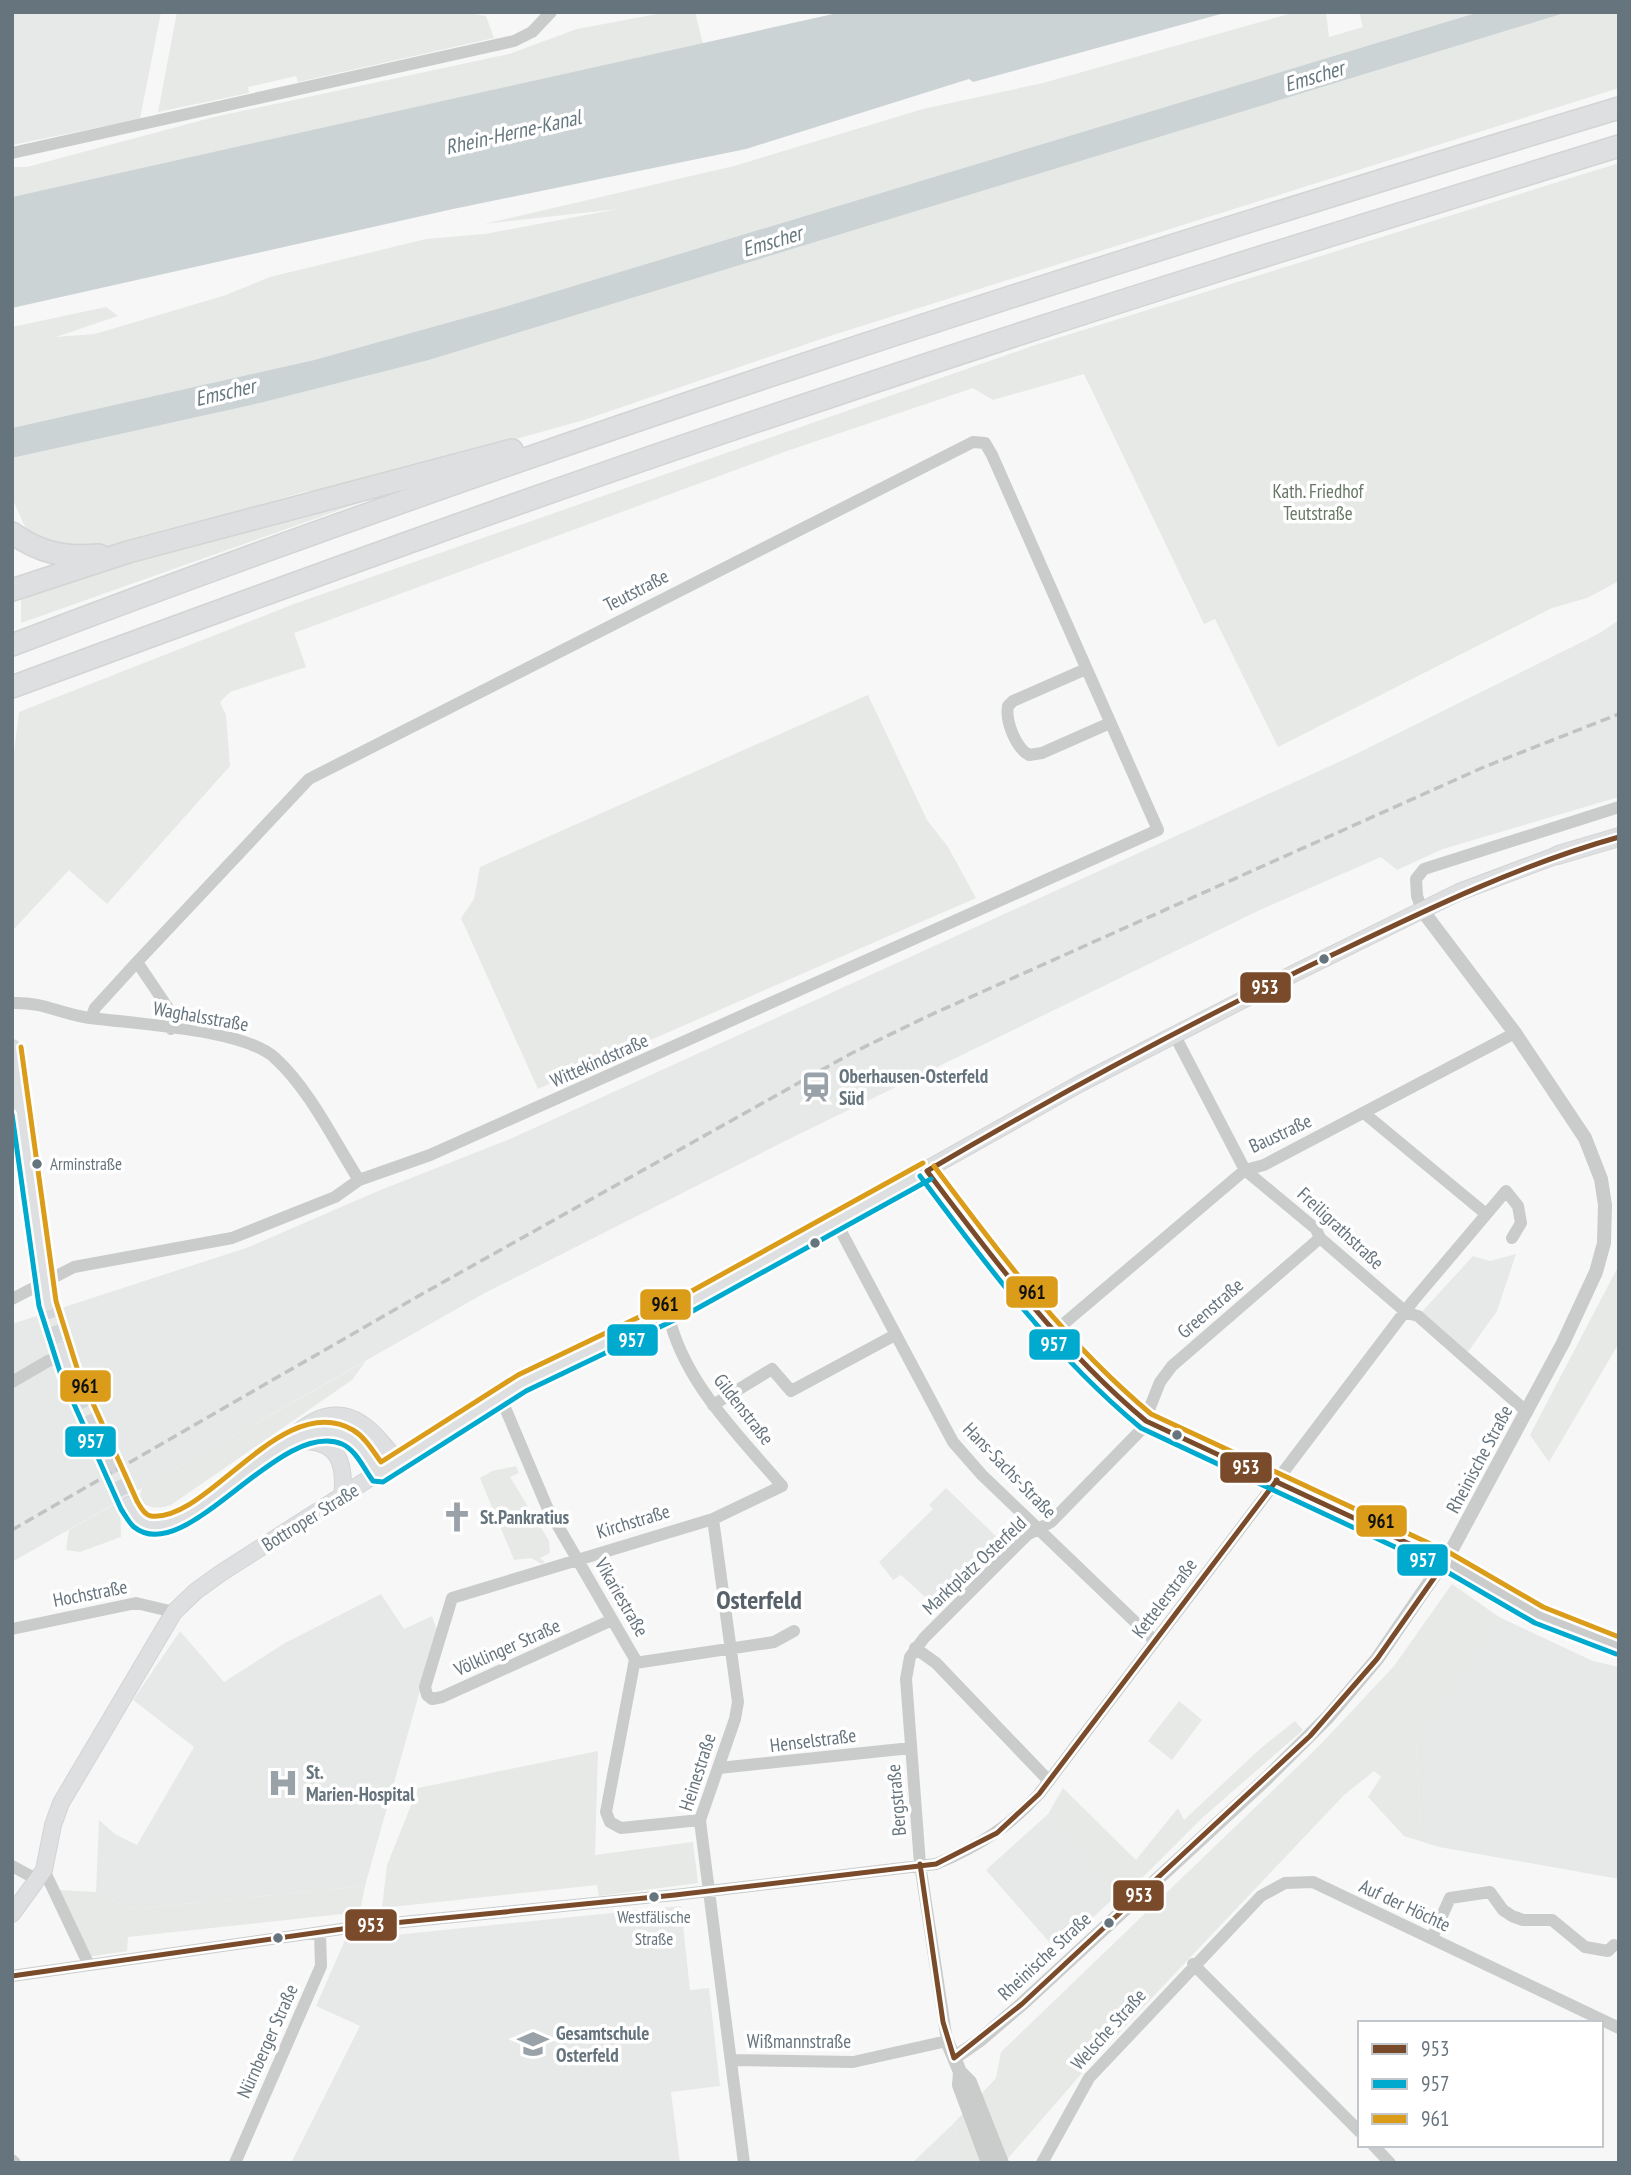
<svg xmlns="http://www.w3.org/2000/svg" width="1631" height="2175" font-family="'PT Sans Narrow',sans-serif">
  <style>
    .built { fill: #e7e9e9 }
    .green { fill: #e6e9e5 }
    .water { fill: #ccd3d5 }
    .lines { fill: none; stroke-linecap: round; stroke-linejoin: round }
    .secondary-tunnel { stroke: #d3d6d9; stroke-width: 16; stroke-dasharray: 16 8; stroke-linecap: butt }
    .secondary-casing { stroke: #d3d4d5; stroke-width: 18 }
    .primary-casing { stroke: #d3d4d5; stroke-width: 20 }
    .motorway-casing { stroke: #d3d4d4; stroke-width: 24 }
    .minor { stroke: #cacccc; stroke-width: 12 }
    .tertiary { stroke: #cacccc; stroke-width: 14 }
    .secondary { stroke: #dedfe0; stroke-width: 16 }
    .primary { stroke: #dedfe0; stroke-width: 18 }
    .motorway { stroke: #dedfe0; stroke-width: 21 }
    .rail { stroke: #c1c2c3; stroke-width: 3.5; stroke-dasharray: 10 5; stroke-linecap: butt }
    .bus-1-casing { stroke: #fff; stroke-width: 10 }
    .bus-2-casing { stroke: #fff; stroke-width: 10 }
    .bus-3-casing { stroke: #fff; stroke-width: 10 }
    .bus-1 { stroke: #7a4b2a; stroke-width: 5 }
    .bus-2 { stroke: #00a9ce; stroke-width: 5 }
    .bus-3 { stroke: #da9c19; stroke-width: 5 }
    .bus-dot { fill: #66747e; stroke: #fff; stroke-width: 2.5 }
    .labels { text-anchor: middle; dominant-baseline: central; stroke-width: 7; stroke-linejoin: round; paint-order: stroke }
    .bus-label { font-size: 17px; fill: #66747e; stroke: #fff; text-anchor: start }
    .park-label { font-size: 19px; fill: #687765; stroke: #fff }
    .street-label { font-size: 19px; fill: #66747e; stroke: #fff }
    .poi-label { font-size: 19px; font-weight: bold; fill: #66747e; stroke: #fff; text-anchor: start }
    .water-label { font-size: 21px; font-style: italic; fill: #67787f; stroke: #fff }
    .district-label { font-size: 26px; font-weight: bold; fill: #58626a; stroke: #fff }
    .line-badge { stroke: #fff; stroke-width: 2.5 }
    .badge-label { font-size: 19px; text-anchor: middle; font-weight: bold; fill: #fff }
    .pale-badge-label { font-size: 19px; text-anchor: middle; font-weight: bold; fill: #111 }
  </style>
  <rect width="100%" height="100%" fill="#f7f7f7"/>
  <!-- built -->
  <path class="built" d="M 12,12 L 161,12 L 140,119 L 12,145 Z
    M 1619,620 L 1619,797 L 1443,849 L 1397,870 L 1381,857 L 1262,909 L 785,1141 L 483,1294 L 12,1562 L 12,1324 L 249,1247 L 378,1191 L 510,1139 L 1354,755 L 1598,634 Z
    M 1516,1254 L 1497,1311 L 1465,1356 L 1418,1316 L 1473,1256 L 1490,1261 Z
    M 946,1488 L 1000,1540 L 936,1607 L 901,1575 L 893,1580 L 879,1562 L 933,1509 L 929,1505 Z
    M 381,1594 L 404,1629 L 432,1616 L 437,1630 L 365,1886 L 131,1909 L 96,1892 L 99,1820 L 115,1834 L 137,1845 L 194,1747 L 133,1700 L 180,1631 L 224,1682 L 285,1643 Z
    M 1499,1617 L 1593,1661 L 1619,1667 L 1619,1879 L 1439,1847 L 1420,1822 L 1416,1743 Z
    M 1048,1814 L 1073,1840 L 1115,1897 L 1057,1951 L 986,1870 Z
    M 681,1906 L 690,1990 L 709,1988 L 720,2086 L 671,2092 L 680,2163 L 291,2163 L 360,2026 L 316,2006 L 345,1940 Z
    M 953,2124 L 968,2163 L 912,2163 Z"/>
  <!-- green -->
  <path class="green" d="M 177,12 L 461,12 L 486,16 L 494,38 L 298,82 L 296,76 L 248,87 L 249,93 L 158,112 Z
    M 668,12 L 695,12 L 703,44 L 12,197 L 12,167 L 27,167 L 214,117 L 509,54 L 577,29 Z
    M 1296,12 L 1326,12 L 1329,37 L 1363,27 L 1359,12 L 1479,12 L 504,307 L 314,360 L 12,428 L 12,327 L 106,307 L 118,316 L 56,337 L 95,334 L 226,295 L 270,277 L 426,239 L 485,234 L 618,209 L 484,224 L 734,166 L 923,109 L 1043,83 Z
    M 1568,12 L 1619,12 L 1619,88 L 833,335 L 584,420 L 349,486 L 303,492 L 128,543 L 85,551 L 29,536 L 14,502 L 12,458 L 260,403 L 429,360 Z
    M 1619,163 L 1619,581 L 1587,598 L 1552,608 L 1278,747 L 1215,619 L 1204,624 L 1084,374 L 993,400 L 973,388 L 784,452 L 294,633 L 306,667 L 230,692 L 220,702 L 226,715 L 230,766 L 107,904 L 69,870 L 14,929 L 12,768 L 19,712 L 294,604 L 1035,345 Z
    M 385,494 L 21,623 L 21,593 Z
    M 868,695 L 927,820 L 948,847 L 976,898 L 538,1089 L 461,918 L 474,899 L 480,867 Z
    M 1619,1265 L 1619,1343 L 1549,1462 L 1530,1435 Z
    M 366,1361 L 352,1380 L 171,1505 C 158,1509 150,1509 138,1500 L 142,1488 Z
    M 516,1466 L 519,1473 L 510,1477 L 549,1541 L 550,1553 L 540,1558 L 545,1562 L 542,1564 L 531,1558 L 514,1560 L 480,1478 L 492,1471 Z
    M 120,1501 L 121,1537 L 80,1552 L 66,1550 L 69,1530 Z
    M 1452,1584 L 1499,1617 L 1416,1743 L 1420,1822 L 1439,1847 L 1404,1836 L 1368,1797 L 1381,1777 L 1374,1771 L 1344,1795 L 1095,2058 L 1004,2163 L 968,2163 L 953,2124 L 996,2078 L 1001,2052 L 1319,1746 L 1394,1666 Z
    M 1179,1701 L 1202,1720 L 1172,1760 L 1148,1741 Z
    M 1295,1721 L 1303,1730 L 1201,1819 L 1134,1886 L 1115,1897 L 1073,1840 L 1048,1814 L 1063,1788 L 1136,1860 L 1178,1808 L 1184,1820 L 1261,1748 Z
    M 598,1751 L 595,1855 L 693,1842 L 698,1883 L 599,1896 L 597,1885 L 382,1908 L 387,1865 L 418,1788 Z
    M 365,1886 L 360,1912 L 128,1937 L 127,1951 L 88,1957 L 59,1890 L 96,1892 L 131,1909 Z"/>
  <!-- water -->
  <path class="water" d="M 842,12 L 1228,12 L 973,82 L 969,79 L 746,149 L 453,209 L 12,308 L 12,197 Z
    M 1479,12 L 1568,12 L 429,360 L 260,403 L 12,458 L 12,428 L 314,360 L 504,307 Z"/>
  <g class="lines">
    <!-- secondary-tunnel -->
    <path class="secondary-tunnel" d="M 47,1303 L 61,1350
      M 69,1371 L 129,1505"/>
    <!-- secondary casing -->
    <g class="secondary-casing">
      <path id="secondary" d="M 12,1048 L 47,1303
        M 61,1350 L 69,1371
        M 300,1436 C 346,1423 352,1442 379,1474
        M 298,1441 C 339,1439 346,1463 342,1498
        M 129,1505 C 141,1525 150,1527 172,1522 L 289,1442 C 297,1431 306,1425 319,1419 C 356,1405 377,1437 398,1462
        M 12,1914 L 44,1870 L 53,1825 L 61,1803 L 174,1612 L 196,1591 L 221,1573 L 478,1409 L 543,1371 L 685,1305 L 1081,1083 L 1297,972 L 1459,892 L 1558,855"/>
    </g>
    <!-- primary casing -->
    <g class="primary-casing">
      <path id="primary" d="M 1558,855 L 1619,837"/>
    </g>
    <!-- motorway casing -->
    <g class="motorway-casing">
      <path id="motorway" d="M 12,533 C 40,553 65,558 99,555
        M 12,590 L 128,552 L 512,450
        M 12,645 C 540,444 1078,271 1619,108
        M 12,687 C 281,588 551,489 823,399 C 1087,310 1353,228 1619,146"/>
    </g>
    <!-- minor -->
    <path class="minor" d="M 12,153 L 514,41 L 532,32 L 551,12
      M 1086,669 L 1013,701 L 1008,706 C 1005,721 1016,748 1029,755 L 1042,753 L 1110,723
      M 1422,910 L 1417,896 L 1416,879 L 1424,869 L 1619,807
      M 12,1003 C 43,1002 56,1012 84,1017 C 130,1024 243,1028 275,1058 C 310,1090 334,1141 359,1180
      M 91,1018 L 95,1008 L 137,962
      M 1174,1034 L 1245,1170 L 1316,1229 L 1320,1238 L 1407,1313 L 1418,1316 L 1527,1412
      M 1364,1113 L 1486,1214
      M 836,1222 L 953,1442 L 982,1475 L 1155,1641
      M 12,1299 L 74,1267 L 232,1238 L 335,1197 L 359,1180 L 430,1155 L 1158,830 L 992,455 L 985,443 L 973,442 L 309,779 L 137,962 L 168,1008 L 171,1029
      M 1054,1332 L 1245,1170 L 1264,1165 L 1515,1033
      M 12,1382 L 48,1361 L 63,1356
      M 495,1399 L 506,1410 L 547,1507 L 635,1659 L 606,1812 L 610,1822 L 621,1828 L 700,1820
      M 713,1405 L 772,1369 L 791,1391 L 895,1335
      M 713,1519 L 738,1702 L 735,1719 L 700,1820 L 701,1829 L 744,2163
      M 612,1620 L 442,1697 L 432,1699 L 427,1695 L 425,1687 L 452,1598 L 713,1519 L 782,1486 C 738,1434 683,1382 668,1313
      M 12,1629 L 136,1603 L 174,1612
      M 915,1648 L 936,1663 L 1049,1781
      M 635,1663 L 774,1642 L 794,1631
      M 719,1768 L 911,1748
      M 12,1866 L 38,1880
      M 44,1870 L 88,1963
      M 1432,1938 L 1450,1898 L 1490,1892 L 1503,1910 L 1512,1916 L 1523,1920 L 1552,1920 L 1585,1947 L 1608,1951 L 1614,1945
      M 1193,1964 L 1360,2132
      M 12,1976 L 363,1926 L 675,1895 L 936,1864 C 977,1847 1009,1827 1039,1794 L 1413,1301 L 1506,1191 L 1518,1206 L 1521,1223 L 1512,1238
      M 732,2060 L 853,2062 L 947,2041 L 920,1864 L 906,1679 L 910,1657 L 924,1638 L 1027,1535 L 1051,1522 L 1141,1430 L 1160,1382 L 1172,1366 L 1320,1238
      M 1373,2145 L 1390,2163
      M 12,2160 L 15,2163
      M 235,2163 L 321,1966 L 320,1932
      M 1042,2163 L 1089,2078 L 1261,1896 L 1285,1883 L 1313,1882 L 1619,2028"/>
    <!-- tertiary -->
    <path class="tertiary" d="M 927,1171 L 1019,1294 L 1110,1391 L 1146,1421 L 1446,1561 L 1539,1615 L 1619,1646
      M 947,2041 L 960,2072 L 959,2085 L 988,2163
      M 954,2058 L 980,2040 L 1022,2004 L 1267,1778 L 1328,1717 L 1377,1659 L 1451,1551 L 1563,1343 L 1596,1272 L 1604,1243 L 1605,1205 L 1601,1179 L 1585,1138 L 1515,1033 L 1422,910
      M 960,2072 L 970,2082 L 1002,2163"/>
    <!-- secondary -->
    <use href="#secondary" class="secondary"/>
    <!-- primary -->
    <use href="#primary" class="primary"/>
    <!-- motorway -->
    <use href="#motorway" class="motorway"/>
    <!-- rail -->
    <path class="rail" d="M 12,1530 L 422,1294 L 852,1053 L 926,1017 L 1484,767 L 1619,714"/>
    <!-- bus-1 casing -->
    <g class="bus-1-casing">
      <path id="bus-1" d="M 927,1171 C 1060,1093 1195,1020 1334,954 C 1428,909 1519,865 1619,837
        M 920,1864 L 943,2022 L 954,2058 L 1022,2004 L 1310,1736 L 1377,1659 L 1446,1561 L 1146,1421 C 1060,1349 994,1260 927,1171
        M 12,1976 L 363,1926 L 675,1895 L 936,1864 L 997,1833 L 1039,1794 L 1277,1480"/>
    </g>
    <!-- bus-2 casing -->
    <g class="bus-2-casing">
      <path id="bus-2" d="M 12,1114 L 39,1306 L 61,1375 L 121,1509 C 125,1515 129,1523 134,1527 C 186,1569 279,1418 342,1444 C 356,1450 364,1469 373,1481 L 383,1482 L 526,1391 L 689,1313 L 931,1179
        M 920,1176 C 987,1266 1054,1356 1141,1428 L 1442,1569 L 1535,1623 L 1616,1654"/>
    </g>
    <!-- bus-3 casing -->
    <g class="bus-3-casing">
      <path id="bus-3" d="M 21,1047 L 56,1301 L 77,1368 L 137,1501 C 140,1506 144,1515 151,1516 C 208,1523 282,1389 353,1430 C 365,1437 373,1451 381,1462 L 518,1375 L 681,1297 L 923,1163
        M 934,1166 C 1000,1254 1065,1342 1151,1414 L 1450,1553 L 1543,1607 L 1619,1637"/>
    </g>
    <!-- bus-1 -->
    <use href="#bus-1" class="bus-1"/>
    <!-- bus-2 -->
    <use href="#bus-2" class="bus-2"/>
    <!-- bus-3 -->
    <use href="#bus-3" class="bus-3"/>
  </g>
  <!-- icons -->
  <defs>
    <g id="station-bare" transform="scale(2.415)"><path d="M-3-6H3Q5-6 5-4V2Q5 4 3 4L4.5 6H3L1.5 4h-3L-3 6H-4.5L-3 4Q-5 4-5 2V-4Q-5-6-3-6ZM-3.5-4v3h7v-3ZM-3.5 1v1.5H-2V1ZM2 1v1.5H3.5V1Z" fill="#99a2a8" stroke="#fff" stroke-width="2.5" paint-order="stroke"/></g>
    <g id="church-bare" transform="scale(2.415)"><path d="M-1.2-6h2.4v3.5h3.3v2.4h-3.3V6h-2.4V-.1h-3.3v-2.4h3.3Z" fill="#99a2a8" stroke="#fff" stroke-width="2.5" paint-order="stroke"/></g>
    <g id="hospital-bare" transform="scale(2.415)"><path d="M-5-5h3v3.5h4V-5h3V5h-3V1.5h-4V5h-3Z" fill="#99a2a8" stroke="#fff" stroke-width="2.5" paint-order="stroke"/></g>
    <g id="school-bare" transform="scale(2.415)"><path d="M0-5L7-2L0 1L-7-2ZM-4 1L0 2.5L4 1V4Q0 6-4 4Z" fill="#99a2a8" stroke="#fff" stroke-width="2.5" paint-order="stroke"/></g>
  </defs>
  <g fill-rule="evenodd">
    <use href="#station-bare" x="816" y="1087"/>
    <use href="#church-bare" x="457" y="1517"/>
    <use href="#hospital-bare" x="283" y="1783"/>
    <use href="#school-bare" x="533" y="2044"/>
  </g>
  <!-- markers -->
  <g class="bus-dot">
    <circle cx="1324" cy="959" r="6"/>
    <circle cx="37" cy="1164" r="6"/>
    <circle cx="815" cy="1243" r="6"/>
    <circle cx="1177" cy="1435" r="6"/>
    <circle cx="654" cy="1897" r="6"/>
    <circle cx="1109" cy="1923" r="6"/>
    <circle cx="278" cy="1938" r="6"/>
  </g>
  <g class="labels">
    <!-- bus labels -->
    <g class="bus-label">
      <text x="50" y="1164">Arminstraße</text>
      <text x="654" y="1917" text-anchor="middle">Westfälische<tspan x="654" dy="22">Straße</tspan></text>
    </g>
    <!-- park labels -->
    <g class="park-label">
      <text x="1318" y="491">Kath. Friedhof<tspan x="1318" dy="22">Teutstraße</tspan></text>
    </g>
    <!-- street labels -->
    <g class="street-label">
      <text transform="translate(636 590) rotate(-27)">Teutstraße</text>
      <text transform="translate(201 1016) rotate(10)">Waghalsstraße</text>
      <text transform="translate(599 1060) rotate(-24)">Wittekindstraße</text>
      <text transform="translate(1280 1133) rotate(-25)">Baustraße</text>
      <text transform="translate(1341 1228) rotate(43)">Freiligrathstraße</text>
      <text transform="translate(1210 1308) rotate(-41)">Greenstraße</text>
      <text transform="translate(744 1409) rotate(52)">Gildenstraße</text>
      <text transform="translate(1479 1459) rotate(-62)">Rheinische Straße</text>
      <text transform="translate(1010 1470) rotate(46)">Hans-Sachs-Straße</text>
      <text transform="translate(310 1517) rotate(-32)">Bottroper Straße</text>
      <text transform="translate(633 1521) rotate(-17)">Kirchstraße</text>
      <text transform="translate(974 1565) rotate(-43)">Marktplatz Osterfeld</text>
      <text transform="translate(90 1593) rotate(-11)">Hochstraße</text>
      <text transform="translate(622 1597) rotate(60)">Vikariestraße</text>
      <text transform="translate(1164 1598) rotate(-53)">Kettelerstraße</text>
      <text transform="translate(507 1647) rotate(-24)">Völklinger Straße</text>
      <text transform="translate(813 1740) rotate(-7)">Henselstraße</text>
      <text transform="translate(697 1772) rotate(-72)">Heinestraße</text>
      <text transform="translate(896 1800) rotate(-95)">Bergstraße</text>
      <text transform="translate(1405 1905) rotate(25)">Auf der Höchte</text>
      <text transform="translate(1044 1956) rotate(-43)">Rheinische Straße</text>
      <text transform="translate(1108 2029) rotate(-48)">Welsche Straße</text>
      <text transform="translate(267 2041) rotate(-66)">Nürnberger Straße</text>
      <text x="799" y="2041">Wißmannstraße</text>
    </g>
    <!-- poi labels -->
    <g class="poi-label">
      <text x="839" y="1076">Oberhausen-Osterfeld<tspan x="839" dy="22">Süd</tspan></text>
      <text x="480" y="1517">St.Pankratius</text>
      <text x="306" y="1772">St.<tspan x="306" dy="22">Marien-Hospital</tspan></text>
      <text x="556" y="2033">Gesamtschule<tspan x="556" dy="22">Osterfeld</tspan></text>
    </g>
    <!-- water labels -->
    <g class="water-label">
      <text transform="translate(1314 76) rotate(-17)">Emscher</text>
      <text transform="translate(513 132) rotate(-13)">Rhein-Herne-Kanal</text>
      <text transform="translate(772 241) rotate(-17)">Emscher</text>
      <text transform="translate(225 392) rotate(-13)">Emscher</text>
    </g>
    <!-- district labels -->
    <g class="district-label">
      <text x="759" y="1599">Osterfeld</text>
    </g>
  </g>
  <g class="line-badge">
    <rect x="1239" y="971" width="53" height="33" rx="7" fill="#7a4b2a"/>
    <rect x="1005" y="1275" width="54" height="34" rx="7" fill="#da9c19"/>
    <rect x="639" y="1288" width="53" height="33" rx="7" fill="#da9c19"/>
    <rect x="606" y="1323" width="53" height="34" rx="7" fill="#00a9ce"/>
    <rect x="1028" y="1328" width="53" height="33" rx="7" fill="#00a9ce"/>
    <rect x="59" y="1369" width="53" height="34" rx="7" fill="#da9c19"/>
    <rect x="64" y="1425" width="53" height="33" rx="7" fill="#00a9ce"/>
    <rect x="1219" y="1451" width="54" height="33" rx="7" fill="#7a4b2a"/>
    <rect x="1355" y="1504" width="53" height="34" rx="7" fill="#da9c19"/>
    <rect x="1396" y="1543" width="53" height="34" rx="7" fill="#00a9ce"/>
    <rect x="1112" y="1879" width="53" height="33" rx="7" fill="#7a4b2a"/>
    <rect x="344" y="1908" width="54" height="34" rx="7" fill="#7a4b2a"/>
  </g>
  <g class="badge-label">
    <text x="1265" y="994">953</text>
    <text x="632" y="1347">957</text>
    <text x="1054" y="1351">957</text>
    <text x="91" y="1448">957</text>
    <text x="1246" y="1474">953</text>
    <text x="1423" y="1567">957</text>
    <text x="1139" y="1902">953</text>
    <text x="371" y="1932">953</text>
  </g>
  <g class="pale-badge-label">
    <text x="1032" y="1299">961</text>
    <text x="665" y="1311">961</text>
    <text x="85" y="1393">961</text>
    <text x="1381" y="1528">961</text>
  </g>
  <!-- border -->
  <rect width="1631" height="2175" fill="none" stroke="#66747e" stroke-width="28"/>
  <!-- legend -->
  <rect x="1358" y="2021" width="245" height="126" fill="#ffffff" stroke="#c2c7cb" stroke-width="2"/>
  <rect x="1372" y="2044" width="35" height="10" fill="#7a4b2a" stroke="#c2c7cb" stroke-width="2"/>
  <text x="1421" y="2056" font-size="21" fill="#66747e">953</text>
  <rect x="1372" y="2079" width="35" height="10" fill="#00a9ce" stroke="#c2c7cb" stroke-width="2"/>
  <text x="1421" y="2091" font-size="21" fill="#66747e">957</text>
  <rect x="1372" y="2114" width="35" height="10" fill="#da9c19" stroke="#c2c7cb" stroke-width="2"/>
  <text x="1421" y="2126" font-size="21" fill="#66747e">961</text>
</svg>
